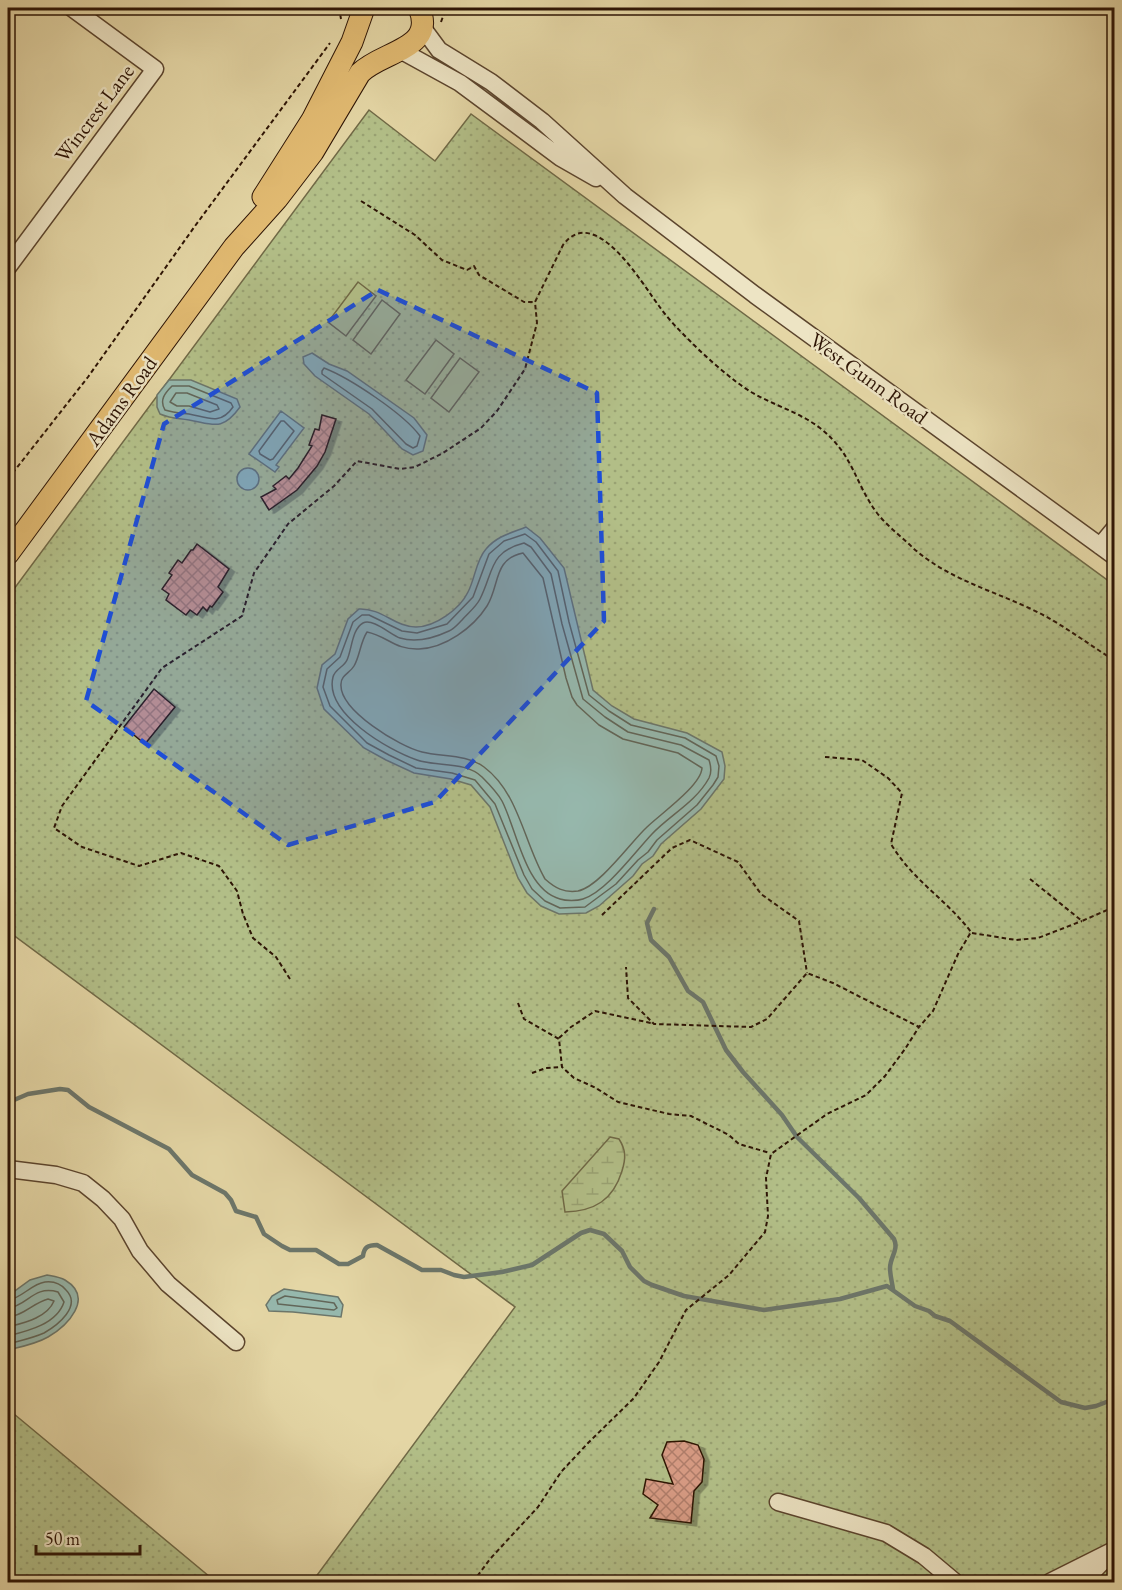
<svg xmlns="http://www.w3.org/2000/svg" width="1122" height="1590" font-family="'EB Garamond',serif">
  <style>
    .grass { fill: url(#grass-dots); stroke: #706946; stroke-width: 1.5 }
    .wetland { fill: url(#wetland-marsh); stroke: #706946; stroke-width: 1.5 }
    .park { fill: #b2be87; stroke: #706946; stroke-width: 1.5 }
    .water { fill: #96b8ad; stroke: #6c766a; stroke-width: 1.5 }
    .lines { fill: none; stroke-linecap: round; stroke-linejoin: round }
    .shore { stroke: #626659; stroke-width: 1.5 }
    .stream { stroke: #6c766a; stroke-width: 4.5 }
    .building { fill: url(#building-cross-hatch); stroke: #2d1405; stroke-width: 1.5; filter: url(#shadow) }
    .minor-casing { stroke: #5b442d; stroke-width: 19 }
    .major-casing { stroke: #2d1405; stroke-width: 23 }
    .path { stroke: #2d1405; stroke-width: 2; stroke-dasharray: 4.5 3; stroke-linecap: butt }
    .minor { stroke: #ede4c4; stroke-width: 16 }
    .major { stroke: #e2bb72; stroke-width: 21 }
    .marked { fill: #1d4ed8; fill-opacity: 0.2; stroke: #1d4ed8; stroke-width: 4.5; stroke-dasharray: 12 8; stroke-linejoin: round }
    .labels { text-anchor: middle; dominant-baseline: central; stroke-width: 5; stroke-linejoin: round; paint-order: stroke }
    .street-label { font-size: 21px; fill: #2d1405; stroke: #ede4c4 }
  </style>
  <defs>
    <pattern id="grass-dots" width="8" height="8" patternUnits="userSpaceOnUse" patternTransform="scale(1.5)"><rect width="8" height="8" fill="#b2be87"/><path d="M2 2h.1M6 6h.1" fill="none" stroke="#99a273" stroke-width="1.8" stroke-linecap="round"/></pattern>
    <pattern id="wetland-marsh" width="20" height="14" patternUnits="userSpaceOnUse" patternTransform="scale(1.5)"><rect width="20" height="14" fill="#b2be87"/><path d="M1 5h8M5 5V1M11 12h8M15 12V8" fill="none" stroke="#99a273"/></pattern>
    <pattern id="building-cross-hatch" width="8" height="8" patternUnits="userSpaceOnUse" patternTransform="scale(1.5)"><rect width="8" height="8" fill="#d79b84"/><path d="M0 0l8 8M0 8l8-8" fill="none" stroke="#af7d6a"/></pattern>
    <filter id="shadow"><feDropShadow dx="5.5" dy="3" stdDeviation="0" flood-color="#0004"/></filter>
  </defs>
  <rect width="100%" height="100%" fill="#e4d6a5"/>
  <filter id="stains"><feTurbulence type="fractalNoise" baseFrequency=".00333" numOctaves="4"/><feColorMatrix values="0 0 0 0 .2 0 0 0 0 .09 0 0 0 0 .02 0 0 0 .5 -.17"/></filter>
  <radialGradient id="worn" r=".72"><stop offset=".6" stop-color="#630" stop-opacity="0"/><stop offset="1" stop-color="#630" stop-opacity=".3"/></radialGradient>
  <!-- grass -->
  <path class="grass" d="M 369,110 L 435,161 L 471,114 L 1114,585 L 1114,1582 L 312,1582 L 515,1307 L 8,931 L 8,597 Z
    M 8,1409 L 216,1582 L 8,1582 Z"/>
  <!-- wetland -->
  <path class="wetland" d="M 610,1137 L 619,1139 C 626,1150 626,1158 622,1171 C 613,1200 595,1211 565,1212 L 562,1191 Z"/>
  <!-- park -->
  <path class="park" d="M 358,282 L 376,296 L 346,336 L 328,322 Z
    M 382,300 L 400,314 L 371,354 L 353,340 Z
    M 436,340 L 454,354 L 425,394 L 406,380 Z
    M 460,358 L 479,372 L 449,412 L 431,398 Z"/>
  <!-- water -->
  <path class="water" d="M 312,353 L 329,364 L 347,371 L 414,418 L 427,435 L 423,451 L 413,455 L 402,449 L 369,414 L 315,376 L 304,364 L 303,357 Z
    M 169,380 L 191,380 L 237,399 L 240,407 C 222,432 213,424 189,420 C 177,418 172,419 160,414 L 157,407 L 157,395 Z
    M 281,411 L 304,428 L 276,465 L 279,467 L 275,472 L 249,454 Z
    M237 479a11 11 0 1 1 22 0a11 11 0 1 1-22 0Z
    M 526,527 L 540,538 L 564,568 L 593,690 L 612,706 L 634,719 L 687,733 L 722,752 L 725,766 L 724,779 L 701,809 L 661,844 L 653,856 L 642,864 L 633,876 L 599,906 L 586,913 L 559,914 L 541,906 L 527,893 L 518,878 L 490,807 L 471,785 L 451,779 L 414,773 L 386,760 L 364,748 L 324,709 L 317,688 L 322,665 L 335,654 L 348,619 L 359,609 C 382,608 395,627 416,627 C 435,627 460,609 468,592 C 475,579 476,560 486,549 C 497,536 511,533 526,527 Z
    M 47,1275 C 52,1276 60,1277 65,1280 C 95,1298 67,1326 48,1337 C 36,1344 20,1347 8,1350 L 8,1296 L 30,1280 Z
    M 284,1289 L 338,1297 L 343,1305 L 341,1317 L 293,1312 L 269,1311 L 266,1305 L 272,1296 Z"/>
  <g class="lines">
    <!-- shore -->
    <path class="shore" d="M 324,368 C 350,378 404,414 420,436 L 417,446 L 413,448 L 406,444 L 372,409 L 322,374 L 322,371 Z
      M 172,386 L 189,386 L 231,403 L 233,407 C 220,426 207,417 189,414 C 180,413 174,413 165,410 C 159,400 165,393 172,386 Z
      M 176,393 L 187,393 L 217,405 L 219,409 L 210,412 L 189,406 L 177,406 L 170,402 Z
      M 281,421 L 284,421 L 294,431 L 273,459 L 270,460 L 260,454 L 259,451 Z
      M 525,534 L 536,542 L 558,571 L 569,622 L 589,695 L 609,711 L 631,725 L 685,738 L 716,756 L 719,766 L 718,777 L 713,785 L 697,805 L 657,840 L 648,852 L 638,860 L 616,884 L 585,907 L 560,908 L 545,901 L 532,889 L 524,875 L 495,804 L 475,780 L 452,773 L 416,768 L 389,755 L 367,743 L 330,706 L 323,687 L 327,669 L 340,657 L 353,622 L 362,615 L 369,615 L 402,631 L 417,633 L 447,624 L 473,597 L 489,554 L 504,541 Z
      M 524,543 L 531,547 L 551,574 L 562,624 L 583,699 L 605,717 L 628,732 L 681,745 L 709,760 C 711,766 712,772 709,778 C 696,802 670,815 652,834 C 635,852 606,892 583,899 C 577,901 566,901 560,899 C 525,890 517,830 502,801 C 497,792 489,784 482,777 C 466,761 437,767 417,760 C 388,750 324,713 333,677 C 335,669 344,667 347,660 C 352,649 352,629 363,623 C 373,618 391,635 400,638 C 416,643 434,638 449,631 C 454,629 458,624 462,620 C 468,613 476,607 480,599 C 494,571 489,552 524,543 Z
      M 523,553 L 543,578 L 566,678 L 572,697 L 577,705 L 599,725 L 623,739 L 678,753 L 702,768 C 701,786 659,815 646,828 C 631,842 599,887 578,891 C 564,893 555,888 545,879 C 524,843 519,793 484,767 C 467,754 442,757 422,752 C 400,747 339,710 341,684 C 341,675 350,673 354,666 C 360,656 360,643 367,632 C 387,636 395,650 419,649 C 445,648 473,628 487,606 C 500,585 493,559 523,553 Z
      M 285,1296 L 334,1303 L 337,1308 L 334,1310 L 278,1304 L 277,1300 Z
      M 8,1300 C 21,1299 31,1284 45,1282 C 53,1281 61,1284 66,1290 C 82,1306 58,1325 44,1333 C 33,1338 19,1341 8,1344
      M 8,1308 C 28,1306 33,1285 58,1292 L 64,1302 C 57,1324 28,1331 8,1336
      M 8,1317 C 23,1316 33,1303 48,1299 L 54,1301 C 47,1318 23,1323 8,1327"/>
    <!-- stream -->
    <path class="stream" d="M 654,909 L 647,923 L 651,940 L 669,957 L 688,991 L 703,1002 L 726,1050 L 743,1072 L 782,1115 L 797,1137 L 859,1198 L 894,1239 C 899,1250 890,1257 890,1268 C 890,1275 892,1282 893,1289
      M 8,1098 L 14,1100 L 28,1094 L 60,1089 L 68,1090 L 89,1107 L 169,1149 L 192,1175 L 225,1193 L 231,1200 L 236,1211 L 256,1217 L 264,1234 L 282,1246 L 290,1250 L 316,1250 L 339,1264 L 348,1264 L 363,1256 C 364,1247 368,1245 377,1245 L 422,1270 L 441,1270 L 454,1275 L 464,1277 L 502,1272 L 532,1265 L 581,1233 L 590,1230 L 604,1234 L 622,1251 L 630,1267 L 644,1281 L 652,1285 L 684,1296 L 764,1310 L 840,1299 L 887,1286 L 915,1306 L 929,1311 L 935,1316 L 950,1321 L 1061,1402 L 1085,1408 L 1096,1406 L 1109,1401 L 1114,1396"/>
  </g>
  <!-- building -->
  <path class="building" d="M 322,415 L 336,419 L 325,452 L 317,466 L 297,490 L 269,510 L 261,497 L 276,489 L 273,486 L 286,476 L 289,479 L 298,468 L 312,446 L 309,445 L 315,429 L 319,430 Z
    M 197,544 L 229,569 L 218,587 L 223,592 L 212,607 L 210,606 L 207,611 L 203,607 L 197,615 L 190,610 L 186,615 L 166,600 L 169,594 L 162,589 L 172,575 L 169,573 L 178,560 L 182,563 L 191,550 L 193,550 Z
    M 154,689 L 175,707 L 145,744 L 124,727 Z
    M 684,1441 L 698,1445 L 704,1459 L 702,1482 L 694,1491 L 691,1523 L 650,1518 L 658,1505 L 643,1494 L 646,1479 L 673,1484 L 662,1455 L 667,1442 Z"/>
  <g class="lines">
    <!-- minor casing -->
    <g class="minor-casing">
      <path id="minor" d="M 422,27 L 439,50 L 491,82 L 542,121 L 625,196 L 755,295 L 1114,556
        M 400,50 L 460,83 L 561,158 L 596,178
        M 8,267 L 155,69 L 72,8
        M 1100,546 L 1114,529
        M 8,1169 L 56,1175 L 83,1183 L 103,1199 L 122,1219 L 140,1251 L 168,1284 L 236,1342
        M 778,1502 L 886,1533 L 924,1556 L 955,1582
        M 1050,1582 L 1114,1550 L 1083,1582"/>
    </g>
    <!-- major casing -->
    <g class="major-casing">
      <path id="major" d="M 263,197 L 312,120 L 352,42 L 364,8
        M 8,554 L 234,247 L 277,199 L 313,152 L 360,73 C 382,51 437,49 419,8"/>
    </g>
    <!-- path -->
    <path class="path" d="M 339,8 L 341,19
      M 441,22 L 446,8
      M 361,201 L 415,235 L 442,260 L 467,270 L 474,266 L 479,275 L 524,302 L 535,302
      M 8,479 L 88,377 L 195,226 L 330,43
      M 825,757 L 862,760 L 888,778 L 902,793 L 891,844 C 913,881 946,899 971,932 L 958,954 L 933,1011 L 919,1027
      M 1030,879 L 1082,921 L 1114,907
      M 602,915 L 672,848 L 690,840 L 738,862 L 761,894 L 799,921 L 807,973
      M 972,933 L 1016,940 L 1038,938 L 1082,921
      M 290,979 L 276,957 L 253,938 L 243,914 L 237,891 L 219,866 L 181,853 L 139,866 L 82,847 L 54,828 L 62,806 L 162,668 L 242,616 L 254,573 L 288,524 L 334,486 L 357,461 L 400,469 L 415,467 L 443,453 L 481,428 L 497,411 L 525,369 L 537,323 L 535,302 L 563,245 C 595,202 643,285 659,306 C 668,319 680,331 692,343 C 707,358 733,381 751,392 C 773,405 799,412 820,428 C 854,455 854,482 877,513 C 887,526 902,537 913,548 C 947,578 988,589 1029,608 C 1060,622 1086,643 1114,660
      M 518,1003 L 524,1019 L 559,1039 L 562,1067 L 574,1078 L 596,1088 L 618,1102 L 669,1114 L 691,1116 L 729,1135 L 739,1144 L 770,1153
      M 559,1038 L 571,1027 L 595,1011 L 651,1023
      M 532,1073 L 546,1068 L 562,1067
      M 473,1582 L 490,1559 L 538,1507 L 561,1472 L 588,1443 L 634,1398 L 659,1362 L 686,1310 L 729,1275 L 765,1232 L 768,1216 L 766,1178 L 771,1154 L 827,1114 L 866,1095 L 885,1076 L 905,1049 L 919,1027 L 833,983 L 807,973 L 767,1019 L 751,1027 L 654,1024 L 628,998 L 626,967"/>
    <!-- minor -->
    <use href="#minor" class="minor"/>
    <!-- major -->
    <use href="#major" class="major"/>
  </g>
  <!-- marked area -->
  <path class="marked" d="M 378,290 L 597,393 L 604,621 L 435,802 L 288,845 L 86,701 L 164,424 Z"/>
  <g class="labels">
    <!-- street labels -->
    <g class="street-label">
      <text transform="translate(94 113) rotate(-53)">Wincrest Lane</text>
      <text transform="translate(869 378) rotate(36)">West Gunn Road</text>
      <text transform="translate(121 401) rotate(-54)">Adams Road</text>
    </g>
  </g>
  <!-- margin -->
  <rect width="1122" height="1590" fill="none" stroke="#e4d6a5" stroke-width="30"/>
  <rect x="9" y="9" width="1104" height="1572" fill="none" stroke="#2d1405" stroke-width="3"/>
  <rect x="15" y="15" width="1092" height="1560" fill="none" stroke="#2d1405" stroke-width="1.5"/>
  <!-- scale -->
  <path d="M36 1545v9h104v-9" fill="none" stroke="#2d1405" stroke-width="3"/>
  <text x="45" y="1545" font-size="18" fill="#2d1405" stroke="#ede4c4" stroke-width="4.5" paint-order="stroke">50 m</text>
  <rect width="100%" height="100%" filter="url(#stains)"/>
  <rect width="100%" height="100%" fill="url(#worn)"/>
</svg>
